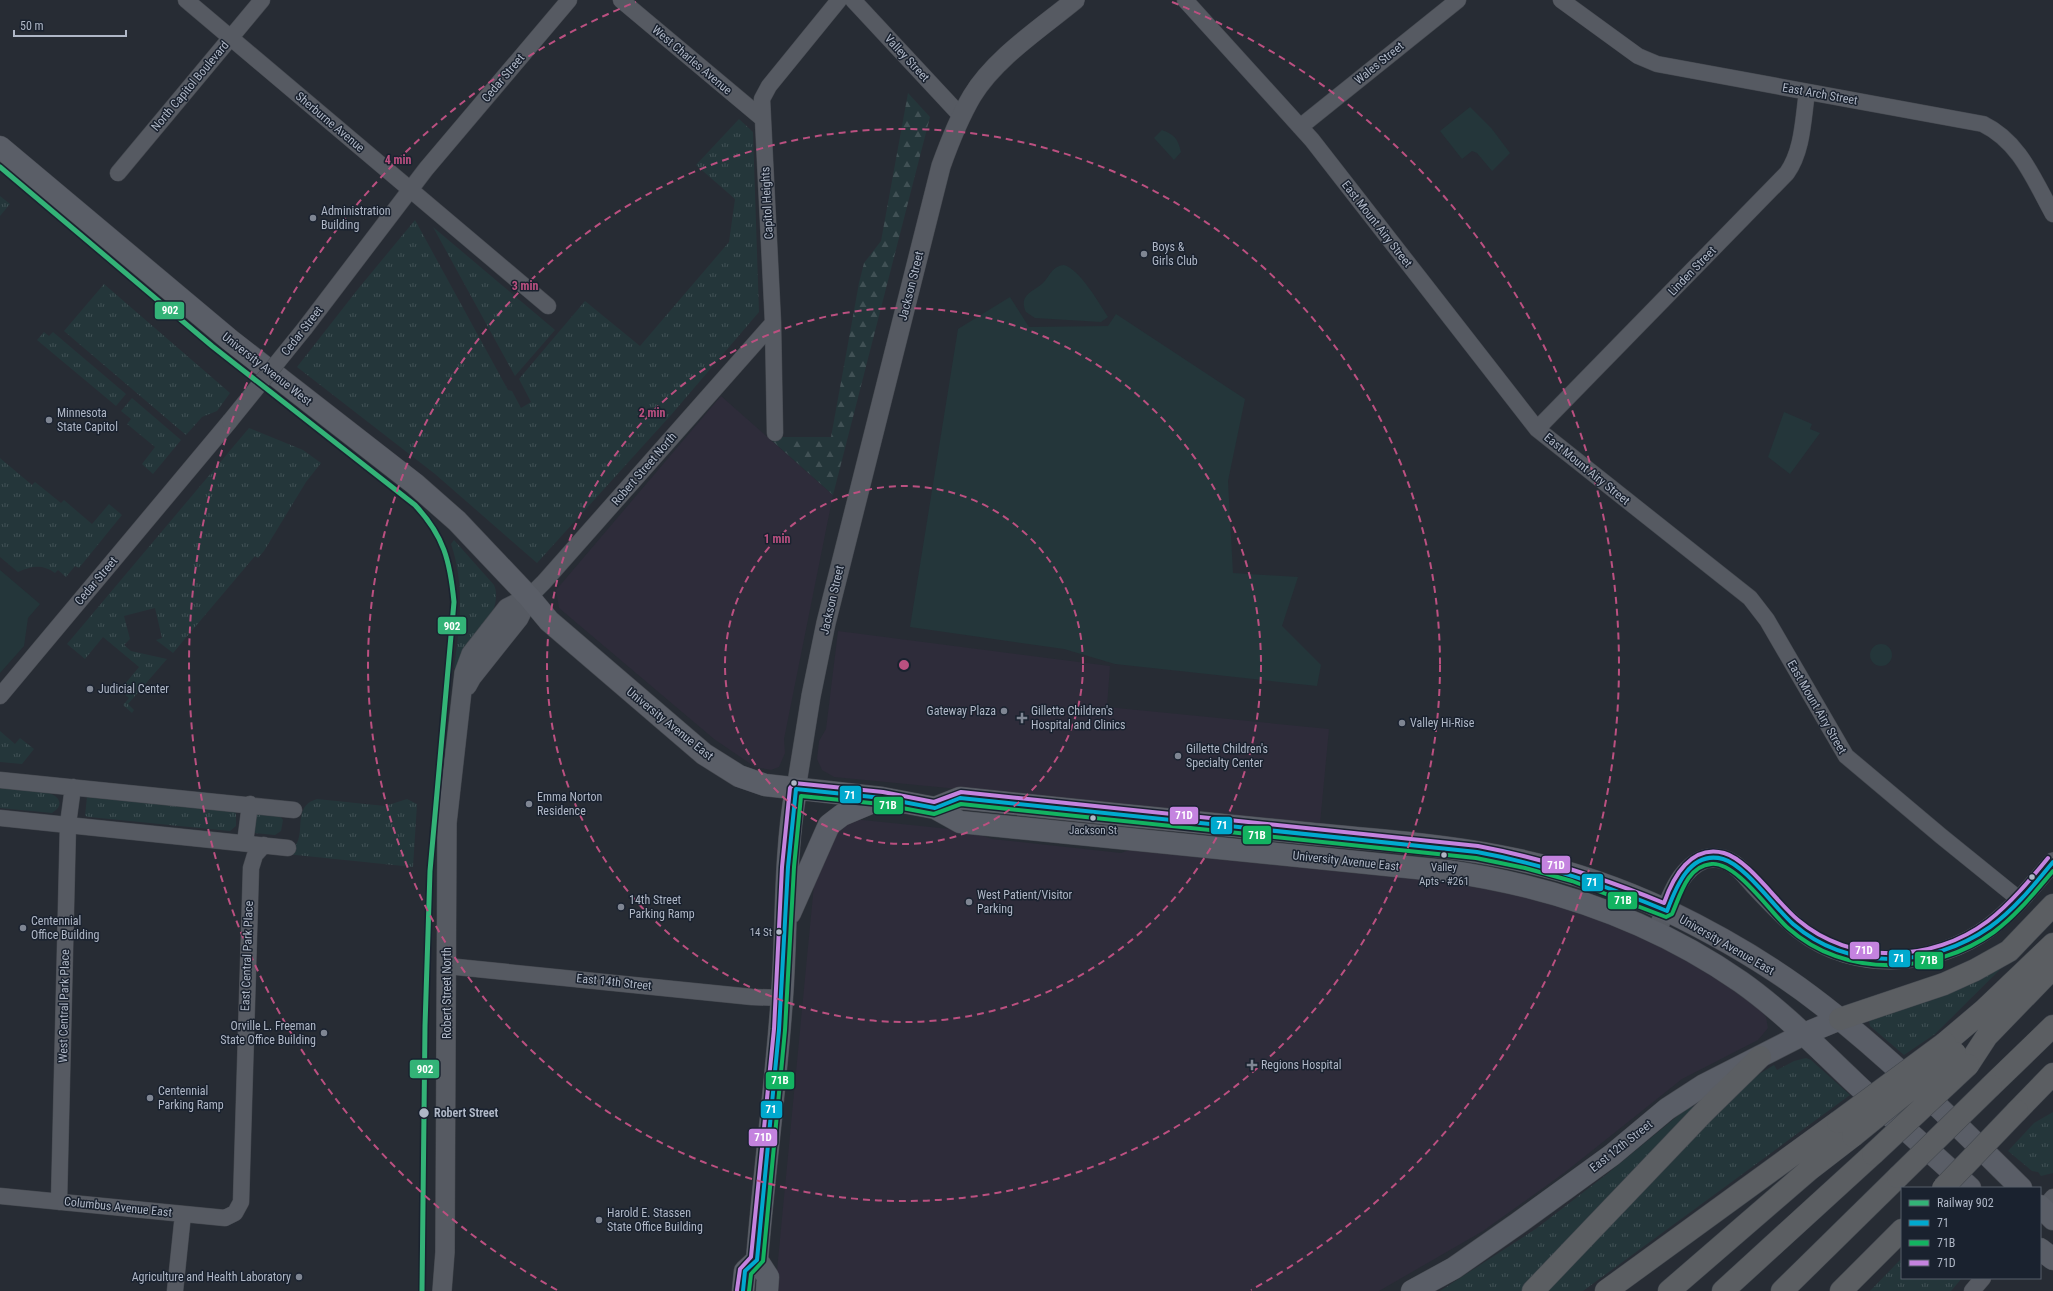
<svg xmlns="http://www.w3.org/2000/svg" width="2053" height="1291" font-family="'Roboto Condensed',sans-serif">
  <style>
    .medical { fill: #2e2c3a }
    .grass { fill: url(#grass-tufts) }
    .forest { fill: url(#forest-firs) }
    .park { fill: #24363a }
    .lines { fill: none; stroke-linecap: round; stroke-linejoin: round }
    .minor-casing { stroke: #44484f; stroke-width: 17 }
    .tertiary-casing { stroke: #44484f; stroke-width: 20 }
    .secondary-casing { stroke: #44484f; stroke-width: 23 }
    .motorway-casing { stroke: #43484f; stroke-width: 23 }
    .minor { stroke: #565a62; stroke-width: 16 }
    .tertiary { stroke: #565a62; stroke-width: 19 }
    .secondary { stroke: #5a5e67; stroke-width: 22 }
    .motorway { stroke: #5b5e62; stroke-width: 22 }
    .minor-bridge-casing { stroke: #44484f; stroke-width: 17; stroke-linecap: butt }
    .motorway-bridge-casing { stroke: #43484f; stroke-width: 23; stroke-linecap: butt }
    .minor-bridge { stroke: #565a62; stroke-width: 16 }
    .motorway-bridge { stroke: #5b5e62; stroke-width: 22 }
    .bus-1-casing { stroke: #1a222f; stroke-width: 7 }
    .bus-2-casing { stroke: #1a222f; stroke-width: 7 }
    .bus-3-casing { stroke: #1a222f; stroke-width: 7 }
    .bus-1 { stroke: #00a9ce; stroke-width: 4 }
    .bus-2 { stroke: #13b361; stroke-width: 4 }
    .bus-3 { stroke: #c483df; stroke-width: 4 }
    .rail-1-casing { stroke: #1a222f; stroke-width: 8 }
    .rail-1 { stroke: #33b377; stroke-width: 5 }
    .ring { fill: none; stroke: #bb5080; stroke-width: 2; stroke-dasharray: 7 5 }
    .poi-dot { fill: #7f8693; stroke: #1a222f; stroke-width: 1.5 }
    .bus-dot { fill: #afb7c6; stroke: #1a222f; stroke-width: 1.5 }
    .labels { text-anchor: middle; dominant-baseline: central; stroke-width: 3; stroke-linejoin: round; paint-order: stroke }
    .bus-label { font-size: 11px; fill: #afb7c6; stroke: #1a222f }
    .street-label { font-size: 12px; fill: #afb7c6; stroke: #1a222f }
    .poi-label { font-size: 12px; fill: #afb7c6; stroke: #1a222f; text-anchor: start }
    .stop-label { font-size: 12px; font-weight: bold; fill: #afb7c6; stroke: #1a222f; text-anchor: start }
    .centre { fill: #bb5080; stroke: #1a222f; stroke-width: 2 }
    .ring-label { font-size: 12px; text-anchor: middle; font-weight: bold; fill: #bb5080; stroke: #1a222f; stroke-width: 3; stroke-linejoin: round; paint-order: stroke }
    .line-badge { stroke: #1a222f; stroke-width: 1.5 }
    .badge-label { font-size: 11px; text-anchor: middle; font-weight: bold; fill: #fff }
  </style>
  <defs>
    <pattern id="grass-tufts" width="24" height="20" patternUnits="userSpaceOnUse"><rect width="24" height="20" fill="#24363a"/><path d="M3 7l-1-3M5 7V3M7 7l1-3M15 17l-1-3M17 17v-4M19 17l1-3" fill="none" stroke="#415155"/></pattern>
    <pattern id="forest-firs" width="22" height="20" patternUnits="userSpaceOnUse"><rect width="22" height="20" fill="#24363a"/><path d="M5 1l3.5 6h-7zM16 11l3.5 6h-7z" fill="#415155"/></pattern>
  </defs>
  <rect width="100%" height="100%" fill="#272c34"/>
  <!-- medical -->
  <path class="medical" d="M 721,396 L 833,495 L 784,739 L 785,753 L 779,767 L 771,770 L 755,767 L 714,739 L 559,608 L 556,590 Z
    M 838,631 L 1110,666 L 1107,707 L 1329,729 L 1320,824 L 834,777 L 822,770 L 817,759 L 819,741 L 826,729 Z
    M 853,819 L 969,831 L 992,839 L 1121,853 L 1135,848 L 1475,884 L 1568,906 L 1638,934 L 1692,961 L 1756,1005 L 1766,1017 L 1768,1028 L 1758,1040 L 1682,1079 L 1564,1173 L 1483,1231 L 1379,1291 L 775,1291 L 815,874 L 842,823 Z"/>
  <!-- grass -->
  <path class="grass" d="M 739,119 L 753,132 L 759,312 L 671,415 L 537,563 L 435,474 L 297,367 L 358,289 L 415,220 L 508,390 L 512,391 L 521,408 L 531,402 L 519,379 L 585,301 L 640,346 L 729,242 L 735,199 L 696,165 Z
    M 0,196 L 10,204 L 0,216 Z
    M 433,227 L 555,330 L 515,376 Z
    M 104,284 L 230,393 L 217,411 L 202,417 L 186,435 L 64,331 Z
    M 44,332 L 49,336 L 53,332 L 126,394 L 116,406 L 37,340 Z
    M 132,398 L 181,440 L 153,474 L 142,464 L 155,447 L 127,424 L 131,419 L 121,411 Z
    M 249,428 L 303,450 L 321,463 L 306,482 L 264,551 L 258,558 L 255,556 L 173,653 L 156,640 L 162,638 L 155,608 L 124,616 L 130,639 L 124,645 L 131,651 L 167,659 L 128,704 L 134,710 L 132,713 L 123,705 L 129,698 L 120,690 L 139,667 L 103,637 L 85,659 L 67,644 Z
    M 0,458 L 32,485 L 35,482 L 61,503 L 64,500 L 92,524 L 109,504 L 122,515 L 79,568 L 75,566 L 66,577 L 58,570 L 55,573 C 42,564 32,566 18,572 L 0,557 Z
    M 454,540 L 494,585 C 505,609 470,650 457,669 L 454,668 C 460,625 465,585 451,544 Z
    M 0,731 L 15,744 L 20,738 L 34,749 L 22,764 L 0,762 Z
    M 0,786 C 13,788 56,788 59,801 C 61,807 56,810 52,813 L 0,808 Z
    M 87,796 L 234,811 L 236,813 L 236,826 L 230,831 L 89,817 L 85,816 Z
    M 317,799 L 385,806 L 407,799 L 417,804 L 413,867 L 286,854 C 313,840 287,808 317,799 Z
    M 255,813 L 280,816 L 283,820 L 281,831 L 275,835 L 254,833 Z
    M 2053,917 L 1935,1034 L 1904,1055 L 1870,1026 L 1869,1020 Z
    M 1806,1058 L 1811,1060 L 1850,1095 L 1583,1291 L 1542,1291 L 1741,1085 L 1774,1065 L 1777,1070 L 1794,1061 Z
    M 1691,1105 L 1696,1111 L 1528,1291 L 1440,1291 L 1537,1228 L 1607,1174 Z
    M 2053,1112 L 2053,1173 L 2041,1176 L 2038,1172 L 2032,1171 L 2008,1151 L 2034,1123 Z
    M 1902,1258 L 1902,1278 L 1962,1278 L 1951,1291 L 1870,1291 Z"/>
  <!-- forest -->
  <path class="forest" d="M 908,93 L 930,117 L 833,495 L 768,437 L 831,437 L 859,283 L 864,263 L 881,241 Z"/>
  <!-- park -->
  <path class="park" d="M 1470,107 L 1492,129 L 1510,153 L 1492,171 L 1477,153 L 1472,151 L 1462,159 L 1440,131 Z
    M 1162,130 C 1175,135 1178,139 1181,152 L 1174,160 L 1154,138 Z
    M 1064,265 C 1079,269 1098,301 1106,314 L 1108,317 L 1101,322 L 1035,318 L 1026,312 C 1018,295 1033,292 1043,283 C 1050,276 1052,266 1064,265 Z
    M 1010,297 L 1029,327 L 1108,326 L 1116,314 L 1245,399 L 1228,481 L 1233,573 L 1298,577 L 1282,626 L 1321,665 L 1317,686 L 1115,664 L 1064,649 L 910,627 L 958,329 Z
    M 1784,412 L 1812,424 L 1810,429 L 1820,433 L 1790,474 L 1768,457 Z
    M 0,570 L 40,604 L 28,618 L 24,646 L 0,673 Z
    M1870 655a11 11 0 1 1 22 0a11 11 0 1 1-22 0Z"/>
  <g class="lines">
    <!-- minor casing -->
    <g class="minor-casing">
      <path id="minor" d="M 186,0 L 548,306
        M 621,0 L 763,119
        M 853,0 L 961,116
        M 1185,0 L 1312,140 L 1537,429 L 1750,598 L 1767,620 L 1846,756 L 1941,836 L 2020,900
        M 1561,0 L 1638,56 L 1657,64 L 1983,124 C 2020,142 2034,180 2053,214
        M 1300,127 L 1458,0
        M 118,173 L 262,0
        M 305,328 L 426,169 L 569,0
        M 1537,429 L 1787,173 C 1803,150 1803,119 1807,92
        M 775,433 L 773,323 L 762,99 L 769,86 L 839,0
        M 529,597 L 544,582 L 773,323
        M 0,696 L 230,421
        M 0,780 L 294,810
        M 0,818 L 288,848
        M 245,843 L 250,804
        M 447,966 L 752,997 L 782,998
        M 0,1196 L 225,1218 L 235,1213 L 241,1202 L 251,868 L 255,855 L 264,845
        M 59,1202 L 68,824 L 73,787
        M 2040,1212 L 2053,1197
        M 175,1291 L 183,1214
        M 1972,1291 L 1983,1278"/>
    </g>
    <!-- tertiary casing -->
    <g class="tertiary-casing">
      <path id="tertiary" d="M 467,686 L 472,677 L 519,618 L 529,597
        M 796,789 L 811,696 L 826,623 L 941,166 C 950,141 959,118 972,96 C 995,58 1041,28 1075,0
        M 1656,932 C 1668,908 1676,869 1705,859 C 1712,857 1722,858 1728,861 C 1739,866 1747,877 1755,886 C 1769,901 1784,917 1800,930 C 1855,973 1936,967 1990,927 C 2015,908 2033,885 2053,862
        M 442,1291 L 445,1252 L 447,823 L 464,673 L 471,654 L 507,608 L 529,597"/>
    </g>
    <!-- secondary casing -->
    <g class="secondary-casing">
      <path id="secondary" d="M 0,147 L 230,340 L 415,484 L 457,521 L 529,597 L 549,621 L 704,754 L 739,776 L 765,785 L 882,798 L 935,808 L 960,822 L 1446,871 C 1552,886 1653,921 1741,982 C 1782,1011 1818,1048 1854,1082 C 1892,1118 1932,1153 1970,1188
        M 935,808 L 960,798 C 1071,810 1183,821 1294,832 C 1362,839 1432,843 1499,856 C 1557,867 1613,885 1666,910 C 1720,936 1775,968 1822,1005 C 1893,1060 1957,1125 2021,1188
        M 790,913 L 829,825 L 842,815 L 880,799
        M 2040,1206 L 2053,1219
        M 2040,1249 L 2053,1259
        M 743,1291 L 745,1271 L 757,1260
        M 767,1291 L 768,1277 L 757,1260 C 764,1172 776,1085 782,997 C 787,928 784,858 796,789
        M 1412,1291 L 1454,1268 L 1517,1224 L 1612,1155 L 1667,1109 L 1704,1085 L 1804,1034 L 1840,1019"/>
    </g>
    <!-- motorway casing -->
    <g class="motorway-casing">
      <path id="motorway" d="M 1840,1019 L 1944,984 L 1975,970 L 2009,951 L 2053,905
        M 1945,1043 L 1984,1010 L 2053,944
        M 1968,1065 L 1987,1036 L 2053,968
        M 1991,1086 L 2053,1026
        M 2017,1111 L 2053,1074
        M 1533,1291 L 1703,1113 L 1760,1057
        M 1606,1291 L 1838,1122
        M 1669,1291 L 1809,1170 L 1853,1136
        M 1723,1291 L 1873,1154
        M 1782,1291 L 1898,1177
        M 1841,1291 L 1902,1230"/>
    </g>
    <!-- minor -->
    <use href="#minor" class="minor"/>
    <!-- tertiary -->
    <use href="#tertiary" class="tertiary"/>
    <!-- secondary -->
    <use href="#secondary" class="secondary"/>
    <!-- motorway -->
    <use href="#motorway" class="motorway"/>
    <!-- minor-bridge casing -->
    <g class="minor-bridge-casing">
      <path id="minor-bridge" d="M 230,421 L 305,328"/>
    </g>
    <!-- motorway-bridge casing -->
    <g class="motorway-bridge-casing">
      <path id="motorway-bridge" d="M 1838,1122 L 1945,1043
        M 1853,1136 L 1955,1053
        M 1873,1154 L 1968,1065
        M 1898,1177 L 1991,1086
        M 1943,1188 L 2017,1111"/>
    </g>
    <!-- minor-bridge -->
    <use href="#minor-bridge" class="minor-bridge"/>
    <!-- motorway-bridge -->
    <use href="#motorway-bridge" class="motorway-bridge"/>
    <!-- bus-1 casing -->
    <g class="bus-1-casing">
      <path id="bus-1" d="M 743,1291 L 745,1271 L 757,1260 L 779,1030 L 788,867 L 796,789 L 882,798 L 935,808 L 960,798 L 1477,852 C 1543,864 1605,885 1667,911 C 1676,887 1690,850 1723,859 C 1745,865 1775,908 1793,924 C 1849,972 1931,968 1990,927 C 2014,910 2034,885 2053,862"/>
    </g>
    <!-- bus-2 casing -->
    <g class="bus-2-casing">
      <path id="bus-2" d="M 749,1291 L 751,1274 L 763,1261 L 785,1030 L 794,867 L 801,796 L 881,804 L 934,814 L 961,804 L 1476,858 L 1525,868 L 1572,881 L 1666,917 L 1672,914 C 1680,896 1687,866 1711,864 C 1736,861 1770,912 1788,928 C 1845,979 1934,975 1994,932 C 2017,915 2035,892 2053,871"/>
    </g>
    <!-- bus-3 casing -->
    <g class="bus-3-casing">
      <path id="bus-3" d="M 737,1290 L 740,1269 L 751,1257 L 774,1029 L 782,867 L 790,788 L 794,783 L 883,792 L 934,802 L 961,792 L 1478,846 C 1542,858 1603,878 1664,903 C 1673,877 1691,844 1724,853 C 1749,860 1777,903 1798,920 C 1851,965 1932,963 1988,921 C 2011,903 2030,880 2048,858"/>
    </g>
    <!-- bus-1 -->
    <use href="#bus-1" class="bus-1"/>
    <!-- bus-2 -->
    <use href="#bus-2" class="bus-2"/>
    <!-- bus-3 -->
    <use href="#bus-3" class="bus-3"/>
    <!-- rail-1 casing -->
    <g class="rail-1-casing">
      <path id="rail-1" d="M 0,167 L 212,346 L 415,505 C 444,536 450,561 454,602 L 430,871 L 425,1026 L 422,1291"/>
    </g>
    <!-- rail-1 -->
    <use href="#rail-1" class="rail-1"/>
  </g>
  <!-- distance rings -->
  <g class="ring">
    <circle cx="904" cy="665" r="179"/>
    <circle cx="904" cy="665" r="357"/>
    <circle cx="904" cy="665" r="536"/>
    <path d="M557 1290A715 715 0 0 1 636 2M1172 2A715 715 0 0 1 1251 1290"/>
  </g>
  <!-- markers -->
  <g class="poi-dot">
    <circle cx="313" cy="218" r="4"/>
    <circle cx="1144" cy="254" r="4"/>
    <circle cx="49" cy="420" r="4"/>
    <circle cx="90" cy="689" r="4"/>
    <circle cx="1004" cy="711" r="4"/>
    <path d="M1020 712h4v4h4v4h-4v4h-4v-4h-4v-4h4z"/>
    <circle cx="1402" cy="723" r="4"/>
    <circle cx="1178" cy="756" r="4"/>
    <circle cx="529" cy="804" r="4"/>
    <circle cx="969" cy="902" r="4"/>
    <circle cx="621" cy="907" r="4"/>
    <circle cx="23" cy="928" r="4"/>
    <circle cx="324" cy="1033" r="4"/>
    <path d="M1250 1059h4v4h4v4h-4v4h-4v-4h-4v-4h4z"/>
    <circle cx="150" cy="1098" r="4"/>
    <circle cx="599" cy="1220" r="4"/>
    <circle cx="299" cy="1277" r="4"/>
  </g>
  <g class="bus-dot">
    <circle cx="794" cy="783" r="3.5"/>
    <circle cx="1093" cy="818" r="3.5"/>
    <circle cx="1444" cy="855" r="3.5"/>
    <circle cx="2032" cy="877" r="3.5"/>
    <circle cx="779" cy="932" r="3.5"/>
    <circle cx="424" cy="1113" r="5.5"/>
  </g>
  <g class="labels">
    <!-- bus labels -->
    <g class="bus-label">
      <text x="1093" y="830">Jackson St</text>
      <text x="1444" y="867">Valley<tspan x="1444" dy="14">Apts - #261</tspan></text>
      <text x="772" y="932" text-anchor="end">14 St</text>
    </g>
    <!-- street labels -->
    <g class="street-label">
      <text transform="translate(907 58) rotate(47)">Valley Street</text>
      <text transform="translate(692 60) rotate(40)">West Charles Avenue</text>
      <text transform="translate(1379 63) rotate(-39)">Wales Street</text>
      <text transform="translate(503 78) rotate(-50)">Cedar Street</text>
      <text transform="translate(190 86) rotate(-50)">North Capitol Boulevard</text>
      <text transform="translate(1820 94) rotate(10)">East Arch Street</text>
      <text transform="translate(330 122) rotate(40)">Sherburne Avenue</text>
      <text transform="translate(767 203) rotate(-93)">Capitol Heights</text>
      <text transform="translate(1377 224) rotate(52)">East Mount Airy Street</text>
      <text transform="translate(1692 271) rotate(-46)">Linden Street</text>
      <text transform="translate(911 286) rotate(-76)">Jackson Street</text>
      <text transform="translate(302 331) rotate(-52)">Cedar Street</text>
      <text transform="translate(267 369) rotate(38)">University Avenue West</text>
      <text transform="translate(644 469) rotate(-49)">Robert Street North</text>
      <text transform="translate(1587 469) rotate(39)">East Mount Airy Street</text>
      <text transform="translate(96 581) rotate(-50)">Cedar Street</text>
      <text transform="translate(832 600) rotate(-77)">Jackson Street</text>
      <text transform="translate(1817 707) rotate(60)">East Mount Airy Street</text>
      <text transform="translate(670 724) rotate(39)">University Avenue East</text>
      <text transform="translate(1346 861) rotate(6)">University Avenue East</text>
      <text transform="translate(1727 945) rotate(30)">University Avenue East</text>
      <text transform="translate(247 956) rotate(-88)">East Central Park Place</text>
      <text transform="translate(614 982) rotate(6)">East 14th Street</text>
      <text transform="translate(447 993) rotate(-90)">Robert Street North</text>
      <text transform="translate(64 1006) rotate(-89)">West Central Park Place</text>
      <text transform="translate(1621 1146) rotate(-38)">East 12th Street</text>
      <text transform="translate(118 1207) rotate(6)">Columbus Avenue East</text>
    </g>
    <!-- poi labels -->
    <g class="poi-label">
      <text x="321" y="211">Administration<tspan x="321" dy="14">Building</tspan></text>
      <text x="1152" y="247">Boys &amp;<tspan x="1152" dy="14">Girls Club</tspan></text>
      <text x="57" y="413">Minnesota<tspan x="57" dy="14">State Capitol</tspan></text>
      <text x="98" y="689">Judicial Center</text>
      <text x="996" y="711" text-anchor="end">Gateway Plaza</text>
      <text x="1031" y="711">Gillette Children's<tspan x="1031" dy="14">Hospital and Clinics</tspan></text>
      <text x="1410" y="723">Valley Hi-Rise</text>
      <text x="1186" y="749">Gillette Children's<tspan x="1186" dy="14">Specialty Center</tspan></text>
      <text x="537" y="797">Emma Norton<tspan x="537" dy="14">Residence</tspan></text>
      <text x="977" y="895">West Patient/Visitor<tspan x="977" dy="14">Parking</tspan></text>
      <text x="629" y="900">14th Street<tspan x="629" dy="14">Parking Ramp</tspan></text>
      <text x="31" y="921">Centennial<tspan x="31" dy="14">Office Building</tspan></text>
      <text x="316" y="1026" text-anchor="end">Orville L. Freeman<tspan x="316" dy="14">State Office Building</tspan></text>
      <text x="1261" y="1065">Regions Hospital</text>
      <text x="158" y="1091">Centennial<tspan x="158" dy="14">Parking Ramp</tspan></text>
      <text x="607" y="1213">Harold E. Stassen<tspan x="607" dy="14">State Office Building</tspan></text>
      <text x="291" y="1277" text-anchor="end">Agriculture and Health Laboratory</text>
    </g>
    <!-- stop labels -->
    <g class="stop-label">
      <text x="434" y="1113">Robert Street</text>
    </g>
  </g>
  <circle cx="904" cy="665" r="6" class="centre"/>
  <g class="ring-label">
    <text x="398" y="164">4 min</text>
    <text x="525" y="290">3 min</text>
    <text x="652" y="417">2 min</text>
    <text x="777" y="543">1 min</text>
  </g>
  <g class="line-badge">
    <rect x="154" y="301" width="31" height="19" rx="4" fill="#33b377"/>
    <rect x="437" y="616" width="30" height="19" rx="4" fill="#33b377"/>
    <rect x="839" y="785" width="23" height="19" rx="4" fill="#00a9ce"/>
    <rect x="873" y="796" width="31" height="19" rx="4" fill="#13b361"/>
    <rect x="1169" y="806" width="30" height="19" rx="4" fill="#c483df"/>
    <rect x="1210" y="816" width="23" height="19" rx="4" fill="#00a9ce"/>
    <rect x="1242" y="825" width="30" height="20" rx="4" fill="#13b361"/>
    <rect x="1541" y="855" width="30" height="19" rx="4" fill="#c483df"/>
    <rect x="1581" y="873" width="23" height="19" rx="4" fill="#00a9ce"/>
    <rect x="1607" y="891" width="31" height="19" rx="4" fill="#13b361"/>
    <rect x="1849" y="941" width="31" height="19" rx="4" fill="#c483df"/>
    <rect x="1888" y="949" width="23" height="19" rx="4" fill="#00a9ce"/>
    <rect x="1914" y="951" width="30" height="19" rx="4" fill="#13b361"/>
    <rect x="409" y="1059" width="31" height="20" rx="4" fill="#33b377"/>
    <rect x="765" y="1071" width="30" height="19" rx="4" fill="#13b361"/>
    <rect x="760" y="1100" width="23" height="19" rx="4" fill="#00a9ce"/>
    <rect x="748" y="1128" width="30" height="19" rx="4" fill="#c483df"/>
  </g>
  <g class="badge-label">
    <text x="170" y="314">902</text>
    <text x="452" y="630">902</text>
    <text x="850" y="799">71</text>
    <text x="888" y="809">71B</text>
    <text x="1184" y="819">71D</text>
    <text x="1222" y="829">71</text>
    <text x="1257" y="839">71B</text>
    <text x="1556" y="869">71D</text>
    <text x="1592" y="886">71</text>
    <text x="1623" y="904">71B</text>
    <text x="1864" y="954">71D</text>
    <text x="1899" y="962">71</text>
    <text x="1929" y="964">71B</text>
    <text x="425" y="1073">902</text>
    <text x="780" y="1084">71B</text>
    <text x="771" y="1113">71</text>
    <text x="763" y="1141">71D</text>
  </g>
  <!-- legend -->
  <rect x="1901" y="1187" width="140" height="92" fill="#1a222f" stroke="#565e6b"/>
  <rect x="1909" y="1200" width="20" height="6" fill="#33b377" stroke="#565e6b"/>
  <text x="1937" y="1207" font-size="12" fill="#afb7c6">Railway 902</text>
  <rect x="1909" y="1220" width="20" height="6" fill="#00a9ce" stroke="#565e6b"/>
  <text x="1937" y="1227" font-size="12" fill="#afb7c6">71</text>
  <rect x="1909" y="1240" width="20" height="6" fill="#13b361" stroke="#565e6b"/>
  <text x="1937" y="1247" font-size="12" fill="#afb7c6">71B</text>
  <rect x="1909" y="1260" width="20" height="6" fill="#c483df" stroke="#565e6b"/>
  <text x="1937" y="1267" font-size="12" fill="#afb7c6">71D</text>
  <!-- scale -->
  <path d="M14 30v6h112v-6" fill="none" stroke="#afb7c6" stroke-width="2"/>
  <text x="20" y="30" font-size="12" fill="#afb7c6" stroke="#1a222f" stroke-width="3" paint-order="stroke">50 m</text>
</svg>
